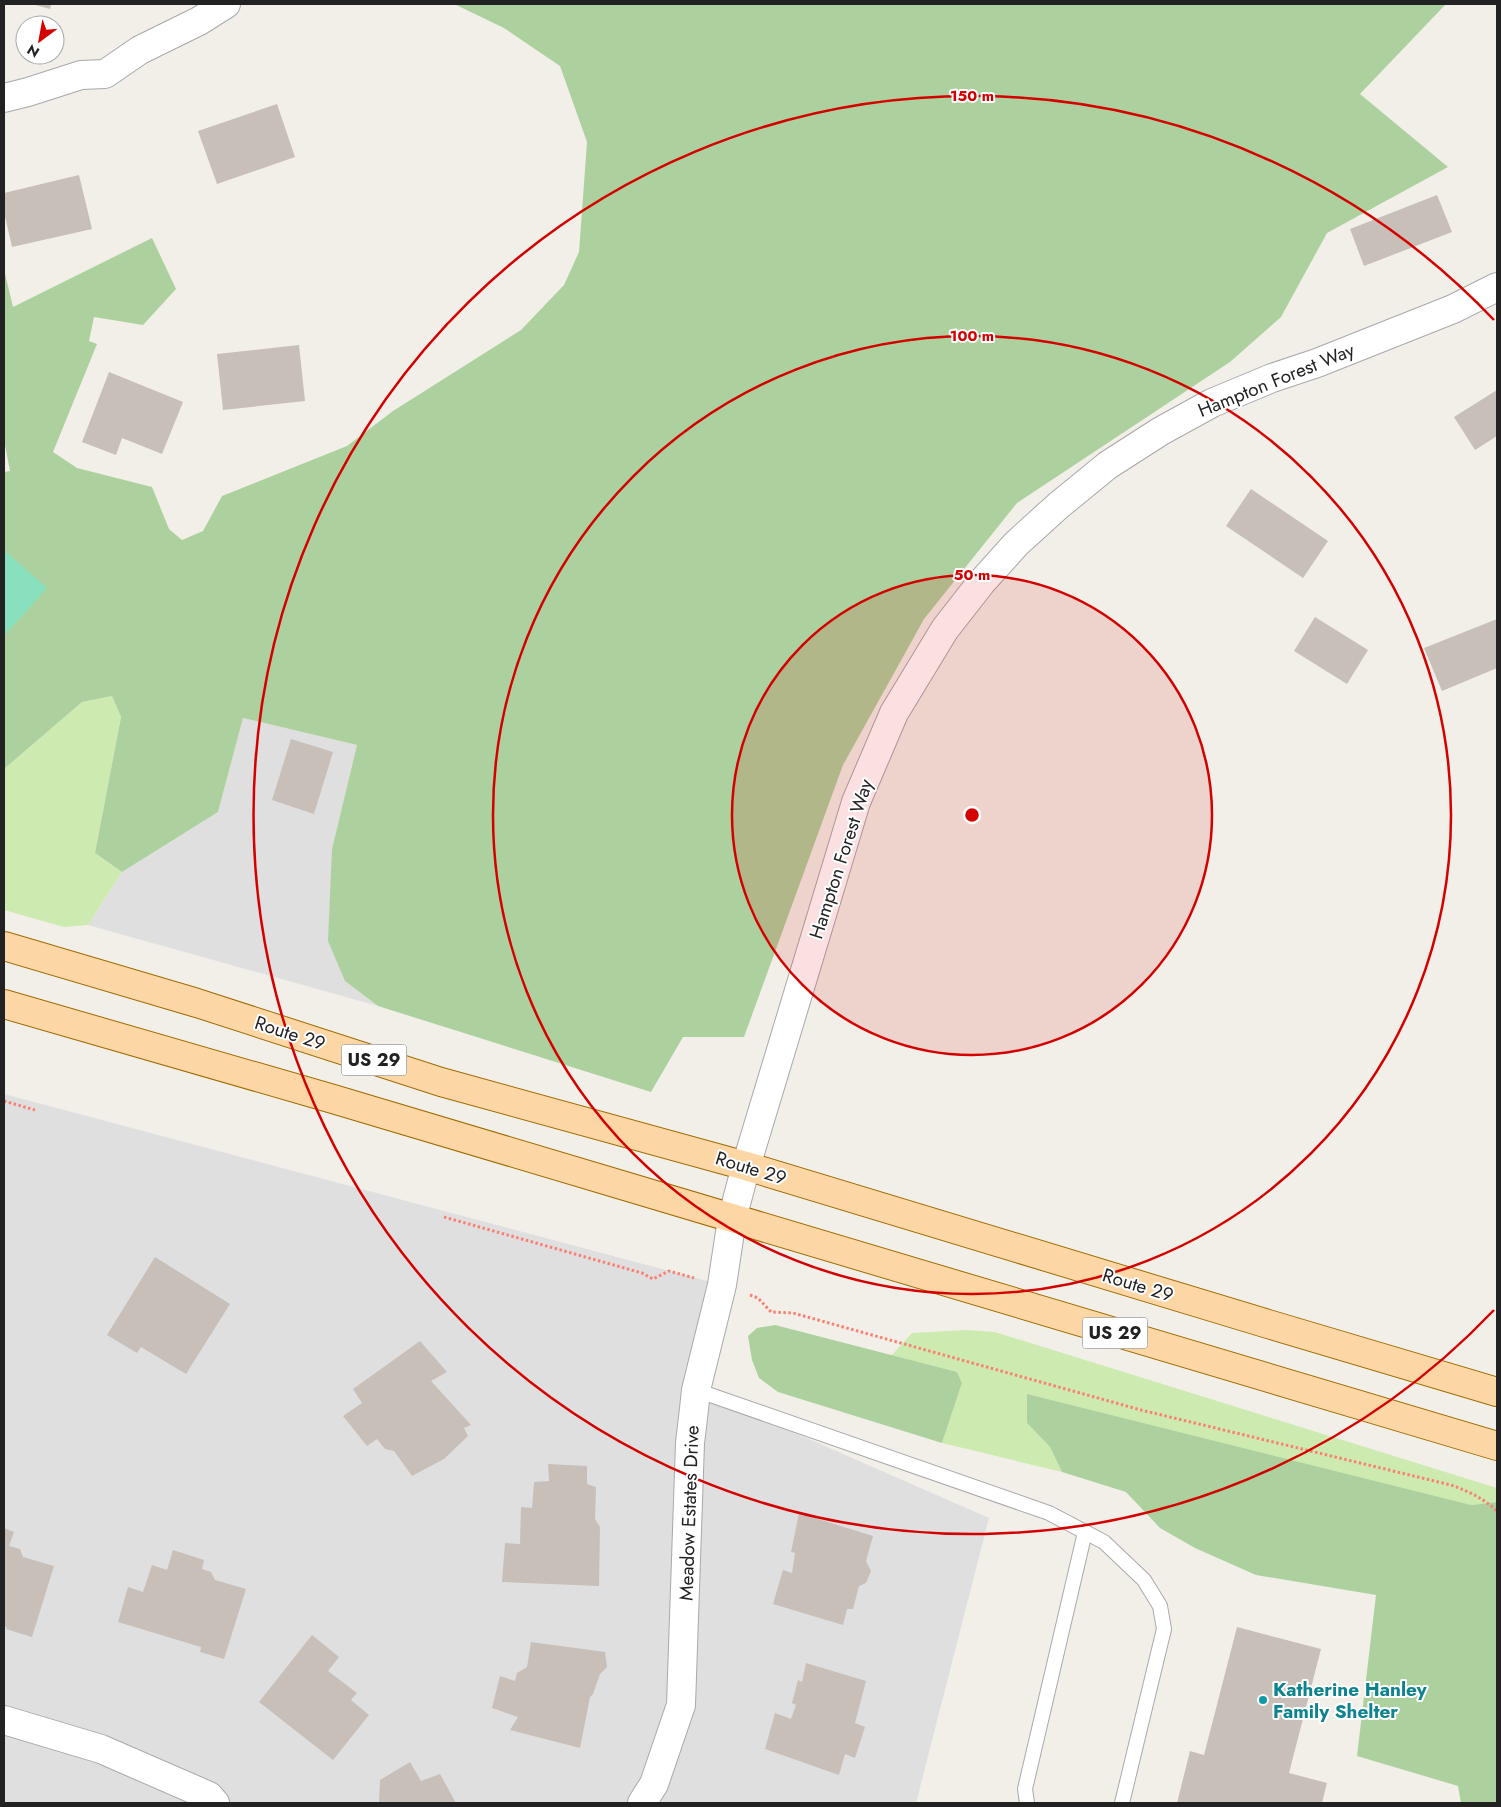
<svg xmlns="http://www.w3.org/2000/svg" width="1501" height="1807" font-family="Jost,sans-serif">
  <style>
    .residential { fill: #e0dfdf }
    .grass { fill: #cdebb0 }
    .forest { fill: #add19e }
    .pitch { fill: #88e0be }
    .building { fill: #c7bfb8 }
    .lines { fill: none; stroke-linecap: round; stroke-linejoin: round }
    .lane-casing { stroke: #a9a9a9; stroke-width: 16 }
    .street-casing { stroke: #a9a9a9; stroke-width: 30 }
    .primary-casing { stroke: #a06b00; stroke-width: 30 }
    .path { stroke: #fa8072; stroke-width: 3; stroke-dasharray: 2.5 2.5; stroke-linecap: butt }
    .lane { stroke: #fff; stroke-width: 14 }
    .street { stroke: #fff; stroke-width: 28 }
    .primary { stroke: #fcd6a4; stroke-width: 28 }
    .ring { fill: none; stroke: #d40000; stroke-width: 2.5 }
    .culture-dot { fill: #0f9aa8; stroke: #fff; stroke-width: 2 }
    .labels { text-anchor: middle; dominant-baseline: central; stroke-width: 4; stroke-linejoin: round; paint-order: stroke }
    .shield { fill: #fff; stroke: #646464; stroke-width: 1 }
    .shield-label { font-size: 18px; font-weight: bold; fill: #222 }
    .street-label { font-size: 19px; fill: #222; stroke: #fff }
    .culture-label { font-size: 19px; font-weight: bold; fill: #0d838f; stroke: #fff; text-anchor: start }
    .centre { fill: #d40000; stroke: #fff; stroke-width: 2.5 }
    .ring-label { font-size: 15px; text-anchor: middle; font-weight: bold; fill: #d40000; stroke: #fff; stroke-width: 4; stroke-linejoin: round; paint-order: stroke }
  </style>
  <rect width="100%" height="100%" fill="#f2efe9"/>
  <!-- residential -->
  <path class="residential" d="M 243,718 L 357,745 L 332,849 L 345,981 L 378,1006 L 88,925 L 122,872 L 218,812 Z
    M 4,1094 L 722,1285 L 697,1390 L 989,1518 L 916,1803 L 4,1803 Z"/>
  <!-- grass -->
  <path class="grass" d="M 112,696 L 121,717 L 95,853 L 122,872 L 88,925 L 64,927 L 4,910 L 4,769 L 82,702 Z
    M 966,1330 L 995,1332 L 1497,1488 L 1497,1502 L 1471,1505 L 1027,1423 L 1050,1447 L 1062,1472 L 942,1443 L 962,1383 L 957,1372 L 891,1356 L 912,1333 Z"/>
  <!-- forest -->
  <path class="forest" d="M 454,4 L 1446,4 L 1360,94 L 1448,167 L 1327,233 L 1281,317 L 1230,362 L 1017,503 L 924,619 L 843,765 L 744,1037 L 683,1037 L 651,1092 L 378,1006 L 345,981 L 328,941 L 332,849 L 357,745 L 243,718 L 218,812 L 122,872 L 95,853 L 121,717 L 112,696 L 82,702 L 4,769 L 4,472 L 10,471 L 4,440 L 4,269 L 13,307 L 152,238 L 176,289 L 143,325 L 94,317 L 89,341 L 97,344 L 53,452 L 77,468 L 152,487 L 169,529 L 182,540 L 203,531 L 222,496 L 347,446 L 393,411 L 521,330 L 564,285 L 579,252 L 587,142 L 560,66 L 504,28 Z
    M 775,1325 L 957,1372 L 962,1383 L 942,1443 L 778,1392 L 759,1378 L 752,1360 L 748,1336 L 757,1328 Z
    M 1027,1394 L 1471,1505 L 1497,1502 L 1497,1803 L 1461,1803 L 1458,1786 L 1357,1756 L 1376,1595 L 1256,1575 L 1195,1548 L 1160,1528 L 1126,1492 L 1062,1472 L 1050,1447 L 1027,1423 Z"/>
  <!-- pitch -->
  <path class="pitch" d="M 4,550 L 47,588 L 4,636 Z"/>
  <!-- building -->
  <path class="building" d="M 32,4 L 51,4 L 50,9 Z
    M 277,104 L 295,157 L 217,184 L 198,131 Z
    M 79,175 L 92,229 L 12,247 L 4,212 L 4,193 Z
    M 1437,195 L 1452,232 L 1364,266 L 1350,229 Z
    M 299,345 L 305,401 L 223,410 L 217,354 Z
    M 109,372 L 183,402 L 162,454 L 122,438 L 116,455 L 82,442 Z
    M 1497,390 L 1497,436 L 1475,450 L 1454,417 Z
    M 1251,489 L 1328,541 L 1303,578 L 1226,526 Z
    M 1315,617 L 1368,650 L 1347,684 L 1294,651 Z
    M 1497,619 L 1497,668 L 1442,691 L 1424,648 Z
    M 291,739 L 333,752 L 314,814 L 272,800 Z
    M 155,1257 L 230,1304 L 186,1374 L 141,1347 L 137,1353 L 107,1335 Z
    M 420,1341 L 447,1372 L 431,1381 L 471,1425 L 464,1428 L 468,1436 L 444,1459 L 412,1476 L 394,1451 L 385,1449 L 377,1439 L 367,1446 L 343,1416 L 362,1403 L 353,1389 Z
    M 548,1464 L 587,1466 L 587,1484 L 596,1487 L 595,1519 L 600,1527 L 599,1586 L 502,1582 L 505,1543 L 520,1544 L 521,1507 L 532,1508 L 534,1482 L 549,1481 Z
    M 799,1513 L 873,1536 L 866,1561 L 871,1571 L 866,1583 L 859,1586 L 853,1609 L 847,1609 L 843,1625 L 773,1604 L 783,1570 L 792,1573 L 795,1553 L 791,1552 Z
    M 4,1528 L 14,1532 L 9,1546 L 20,1549 L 23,1557 L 54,1566 L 32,1637 L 6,1629 L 7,1627 L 4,1626 Z
    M 173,1550 L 204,1560 L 202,1569 L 211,1572 L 215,1580 L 246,1589 L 224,1659 L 200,1652 L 201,1647 L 118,1622 L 128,1587 L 143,1592 L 152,1565 L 167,1570 Z
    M 1237,1627 L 1321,1649 L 1289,1773 L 1327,1783 L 1322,1803 L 1177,1803 L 1190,1751 L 1204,1755 Z
    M 312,1635 L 339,1657 L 328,1671 L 357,1693 L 351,1700 L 369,1715 L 333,1760 L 259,1702 Z
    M 531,1642 L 605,1652 L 607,1667 L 600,1674 L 593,1694 L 590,1697 L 580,1748 L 510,1730 L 518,1717 L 492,1708 L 500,1676 L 515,1681 L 517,1673 L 527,1667 Z
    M 806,1663 L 866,1681 L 855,1723 L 865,1727 L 855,1758 L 845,1754 L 839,1775 L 765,1749 L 775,1713 L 791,1719 L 796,1705 L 792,1703 L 798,1680 L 802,1682 Z
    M 410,1762 L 421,1781 L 440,1774 L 456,1803 L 379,1803 L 380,1780 Z"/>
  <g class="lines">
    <!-- lane casing -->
    <g class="lane-casing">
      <path id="lane" d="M 696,1390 L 1049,1513 L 1104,1542 L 1144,1580 L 1160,1606 L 1164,1629 L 1122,1803
        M 1027,1803 L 1025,1789 L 1085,1532"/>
    </g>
    <!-- street casing -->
    <g class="street-casing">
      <path id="street" d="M 4,98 L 28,92 L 81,75 L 105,74 L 140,50 L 199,21 L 226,4
        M 4,1720 L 101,1749 L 209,1796 L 215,1803
        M 642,1803 L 654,1784 L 681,1705 L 690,1443 L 694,1409 L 696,1390 L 722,1285 L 732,1219 L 746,1166 L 856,802 L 894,713 L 945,629 L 981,583 L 1016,544 L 1059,505 L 1108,465 L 1161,431 L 1212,403 L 1272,378 L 1317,363 L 1453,309 L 1497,287"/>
    </g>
    <!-- primary casing -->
    <g class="primary-casing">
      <path id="primary" d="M 4,946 L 197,1003 L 441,1082 L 746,1166 L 1268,1324 L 1497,1392
        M 4,1004 L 333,1099 L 1497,1446"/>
    </g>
    <!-- path -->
    <path class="path" d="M 4,1101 L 35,1110
      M 444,1217 L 642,1273 L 653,1279 L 669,1271 L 694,1278
      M 750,1295 L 758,1298 L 771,1312 L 793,1313 L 1141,1410 L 1451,1485 C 1468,1491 1483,1498 1497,1511"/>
    <!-- lane -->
    <use href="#lane" class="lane"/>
    <!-- street -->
    <use href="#street" class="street"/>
    <!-- primary -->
    <use href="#primary" class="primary"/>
  </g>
  <!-- distance rings -->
  <circle cx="972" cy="815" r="240" fill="#d40000" fill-opacity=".12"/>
  <g class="ring">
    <circle cx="972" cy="815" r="240"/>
    <circle cx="972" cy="815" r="479"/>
    <path d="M1494 1310A719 719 0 1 1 1494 320"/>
  </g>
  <!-- markers -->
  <circle class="culture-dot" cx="1263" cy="1700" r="5"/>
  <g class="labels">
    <!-- shield labels -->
    <g class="shield">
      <rect x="341.5" y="1044.5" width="65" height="31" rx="4"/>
      <rect x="1082.5" y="1317.5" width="65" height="31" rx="4"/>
    </g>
    <g class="shield-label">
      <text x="374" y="1060">US 29</text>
      <text x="1115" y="1333">US 29</text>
    </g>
    <!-- street labels -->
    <g class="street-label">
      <text transform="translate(1276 380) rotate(-22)">Hampton Forest Way</text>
      <text transform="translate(841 859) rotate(-72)">Hampton Forest Way</text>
      <text transform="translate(290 1033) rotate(18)">Route 29</text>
      <text transform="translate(751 1168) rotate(17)">Route 29</text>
      <text transform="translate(1138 1285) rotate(17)">Route 29</text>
      <text transform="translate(689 1513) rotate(-88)">Meadow Estates Drive</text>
    </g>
    <!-- culture labels -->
    <g class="culture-label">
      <text x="1273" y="1689">Katherine Hanley<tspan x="1273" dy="22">Family Shelter</tspan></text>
    </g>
  </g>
  <circle cx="972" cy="815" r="8" class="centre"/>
  <g class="ring-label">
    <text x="972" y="101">150 m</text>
    <text x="972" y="341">100 m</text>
    <text x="972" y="580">50 m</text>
  </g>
  <!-- border -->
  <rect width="1501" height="1807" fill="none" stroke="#222222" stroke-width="10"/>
  <!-- north arrow -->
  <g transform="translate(40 40) rotate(212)"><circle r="24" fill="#ffffff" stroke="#a7a7a7"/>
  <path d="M0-4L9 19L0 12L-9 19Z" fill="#d40000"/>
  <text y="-8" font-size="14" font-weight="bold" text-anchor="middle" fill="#222222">N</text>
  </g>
</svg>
